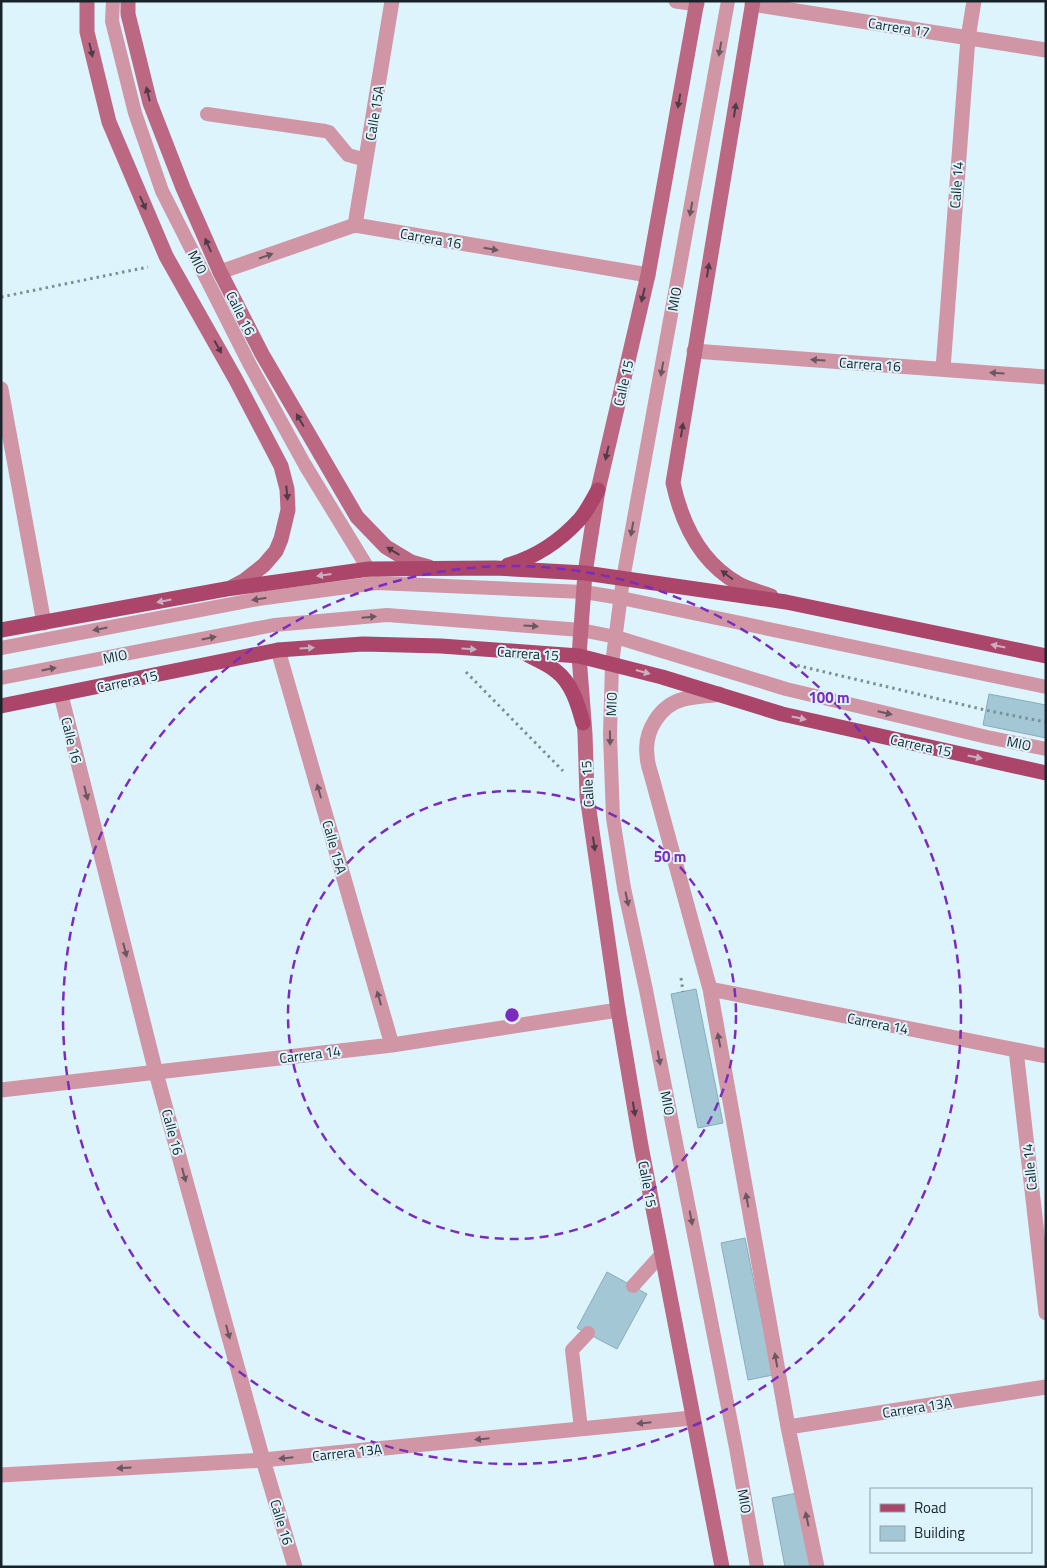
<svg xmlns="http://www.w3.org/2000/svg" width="1047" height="1568" font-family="'Titillium Web',sans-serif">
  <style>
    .building { fill: #a3c7d5; stroke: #88acba }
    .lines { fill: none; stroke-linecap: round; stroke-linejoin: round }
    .path { stroke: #7b8e95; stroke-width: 3; stroke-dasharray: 2.5 4; stroke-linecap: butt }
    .lane { stroke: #d096a6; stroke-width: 14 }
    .street { stroke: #d096a6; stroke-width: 15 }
    .secondary { stroke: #bc6883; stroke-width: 15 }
    .primary { stroke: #ab456a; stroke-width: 15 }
    .oneway { fill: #6a5761 }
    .oneway2 { fill: #503c48 }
    .oneway3 { fill: #caaec2 }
    .ring { fill: none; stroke: #7b2cbf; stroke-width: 2.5; stroke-dasharray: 9 6 }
    .labels { text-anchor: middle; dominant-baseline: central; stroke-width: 4; stroke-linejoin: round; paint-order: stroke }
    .street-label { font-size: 14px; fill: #162429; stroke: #def4fd }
    .centre { fill: #7b2cbf; stroke: #def4fd; stroke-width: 2.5 }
    .ring-label { font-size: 15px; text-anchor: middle; font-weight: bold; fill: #7b2cbf; stroke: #def4fd; stroke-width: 4; stroke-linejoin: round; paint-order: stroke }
  </style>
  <rect width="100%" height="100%" fill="#def4fd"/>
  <!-- building -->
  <path class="building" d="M 989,694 L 1046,705 L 1046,738 L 983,725 Z
    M 696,989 L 723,1123 L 698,1128 L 671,994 Z
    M 745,1238 L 773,1375 L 748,1380 L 721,1243 Z
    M 607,1272 L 647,1294 L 617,1349 L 577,1328 Z
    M 797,1493 L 811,1567 L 785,1567 L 772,1498 Z"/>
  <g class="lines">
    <!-- path -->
    <path class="path" d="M 1,297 L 148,267
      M 791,664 L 985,710 L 1046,722
      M 466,672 L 563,771
      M 681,978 L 683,992"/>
    <!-- lane -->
    <path class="lane" d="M 113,1 L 112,21 L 135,113 L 162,191 L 250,365 L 305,465 L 374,578
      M 728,1 L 623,579 L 612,664 L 610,735 L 613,818 L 624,888 L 646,990 L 736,1448 L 757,1567
      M 207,114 L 325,131 L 329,132 L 348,155 L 366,160
      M 1,648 L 258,599 L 377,583 L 584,592 L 621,598 L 1046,687
      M 1,678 L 274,625 L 387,615 L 581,630 L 616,637 L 786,689 L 987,737 L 1046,749
      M 633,1286 L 661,1255
      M 581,1429 L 572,1350 L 588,1333"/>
    <!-- street -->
    <path class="street" d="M 676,1 L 697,4
      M 752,4 L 1046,50
      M 355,225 L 392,1
      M 220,272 L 355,225 L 648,275
      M 694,351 L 1046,377
      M 943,369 L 968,38 L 974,1
      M 1,389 L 44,623
      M 278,650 L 392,1045
      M 719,694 C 708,696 696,696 684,699 C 660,705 644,731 647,755 C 647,761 649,768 651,774 L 710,989 L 788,1427 L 817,1567
      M 61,695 L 156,1073 L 263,1460 L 295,1567
      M 710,989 L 1046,1056
      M 1016,1050 L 1046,1313
      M 1,1090 L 392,1045 L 618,1010
      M 788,1427 L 1046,1387
      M 1,1475 L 263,1460 L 692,1418"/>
    <!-- secondary -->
    <path class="secondary" d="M 87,1 L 87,32 L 109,122 L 166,256 L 236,380 L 281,466 L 287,489 L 288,510 L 281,539 L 276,551 L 264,565 L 245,580 L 230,588
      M 128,1 L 128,14 L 150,103 L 183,188 L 220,272 L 262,354 L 357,517 L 386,547 L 411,562 L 429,567
      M 697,1 L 648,275 L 598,490 L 585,573 L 579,656 L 585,734 L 587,796 L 618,1010 L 641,1146 L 722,1567
      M 753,1 L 673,483 C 682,524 701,563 739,584 C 748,589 761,592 771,596"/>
    <!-- primary -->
    <path class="primary" d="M 508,565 C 536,557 560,541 580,519 C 587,511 593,499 598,490
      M 1,630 L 226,589 L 369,569 L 495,568 L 585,573 L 786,602 L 1046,656
      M 528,655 C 537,660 548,664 556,671 C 572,683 578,705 583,723
      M 1,706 L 278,650 L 363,644 L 441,646 L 579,656 L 662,677 L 782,714 L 1046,773"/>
  </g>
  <!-- one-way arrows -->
  <defs><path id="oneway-solid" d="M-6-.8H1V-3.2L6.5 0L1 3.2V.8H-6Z" transform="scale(1.25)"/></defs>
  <g class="oneway">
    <use href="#oneway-solid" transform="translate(720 49) rotate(100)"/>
    <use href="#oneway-solid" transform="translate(691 209) rotate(100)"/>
    <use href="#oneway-solid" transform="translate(491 249) rotate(10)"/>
    <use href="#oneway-solid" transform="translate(266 256) rotate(-19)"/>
    <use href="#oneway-solid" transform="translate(818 360) rotate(-176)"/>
    <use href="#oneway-solid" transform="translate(662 369) rotate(100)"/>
    <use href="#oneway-solid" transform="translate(997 373) rotate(-176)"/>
    <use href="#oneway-solid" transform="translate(632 529) rotate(100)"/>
    <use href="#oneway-solid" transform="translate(259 599) rotate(171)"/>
    <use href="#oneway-solid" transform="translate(369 617) rotate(-5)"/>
    <use href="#oneway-solid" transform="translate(531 626) rotate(4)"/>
    <use href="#oneway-solid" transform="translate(100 629) rotate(169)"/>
    <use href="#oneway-solid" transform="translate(209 638) rotate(-11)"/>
    <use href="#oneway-solid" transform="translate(49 669) rotate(-11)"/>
    <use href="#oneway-solid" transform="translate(885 713) rotate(13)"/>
    <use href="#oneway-solid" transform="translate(610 738) rotate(89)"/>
    <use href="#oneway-solid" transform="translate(319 791) rotate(-106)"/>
    <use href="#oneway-solid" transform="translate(86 793) rotate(76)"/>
    <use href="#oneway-solid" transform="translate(627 899) rotate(78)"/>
    <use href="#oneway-solid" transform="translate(125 950) rotate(76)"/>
    <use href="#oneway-solid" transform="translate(379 998) rotate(-106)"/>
    <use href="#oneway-solid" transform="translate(719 1040) rotate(-100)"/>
    <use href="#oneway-solid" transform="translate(659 1058) rotate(79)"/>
    <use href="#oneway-solid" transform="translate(184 1175) rotate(75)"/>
    <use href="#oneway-solid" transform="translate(747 1200) rotate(-100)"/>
    <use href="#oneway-solid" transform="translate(691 1218) rotate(79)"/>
    <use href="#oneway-solid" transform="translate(228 1332) rotate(75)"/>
    <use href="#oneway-solid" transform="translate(776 1360) rotate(-100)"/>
    <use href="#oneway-solid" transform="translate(644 1423) rotate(174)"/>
    <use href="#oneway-solid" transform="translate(482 1439) rotate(174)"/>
    <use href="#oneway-solid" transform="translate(286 1458) rotate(174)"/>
    <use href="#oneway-solid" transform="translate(124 1468) rotate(177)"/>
    <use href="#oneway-solid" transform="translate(807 1519) rotate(-102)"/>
  </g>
  <g class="oneway2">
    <use href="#oneway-solid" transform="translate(91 50) rotate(77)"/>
    <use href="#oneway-solid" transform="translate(148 94) rotate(-104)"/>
    <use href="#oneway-solid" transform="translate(679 101) rotate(100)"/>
    <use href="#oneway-solid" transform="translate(735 110) rotate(-81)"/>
    <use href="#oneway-solid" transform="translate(143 203) rotate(66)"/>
    <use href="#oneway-solid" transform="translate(208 245) rotate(-114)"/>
    <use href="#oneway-solid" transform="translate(708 270) rotate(-81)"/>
    <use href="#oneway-solid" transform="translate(643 295) rotate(103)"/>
    <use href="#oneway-solid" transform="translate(218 347) rotate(61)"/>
    <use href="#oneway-solid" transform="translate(300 420) rotate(-120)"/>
    <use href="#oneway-solid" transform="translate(682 430) rotate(-81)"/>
    <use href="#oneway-solid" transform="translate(607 453) rotate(103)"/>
    <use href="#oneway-solid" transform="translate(287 493) rotate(84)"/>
    <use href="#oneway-solid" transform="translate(393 551) rotate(-149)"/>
    <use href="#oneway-solid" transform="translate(727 575) rotate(-143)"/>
    <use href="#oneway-solid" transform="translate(594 844) rotate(82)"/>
    <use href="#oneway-solid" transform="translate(634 1109) rotate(81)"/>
  </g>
  <g class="oneway3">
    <use href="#oneway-solid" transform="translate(324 575) rotate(172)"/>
    <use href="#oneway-solid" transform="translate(164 601) rotate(169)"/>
    <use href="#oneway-solid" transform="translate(998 646) rotate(-168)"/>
    <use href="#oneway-solid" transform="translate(307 648) rotate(-4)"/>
    <use href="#oneway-solid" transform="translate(469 649) rotate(4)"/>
    <use href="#oneway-solid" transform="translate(643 672) rotate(15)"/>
    <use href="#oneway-solid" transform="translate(799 718) rotate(12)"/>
    <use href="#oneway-solid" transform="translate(975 757) rotate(12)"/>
  </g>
  <!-- distance rings -->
  <g class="ring">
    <circle cx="512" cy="1015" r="224"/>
    <circle cx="512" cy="1015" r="449"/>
  </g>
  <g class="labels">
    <!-- street labels -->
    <g class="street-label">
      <text transform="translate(899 27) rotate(9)">Carrera 17</text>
      <text transform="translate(374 113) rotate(-81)">Calle 15A</text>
      <text transform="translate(956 185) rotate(-86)">Calle 14</text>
      <text transform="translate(431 238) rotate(10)">Carrera 16</text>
      <text transform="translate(198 262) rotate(63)">MIO</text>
      <text transform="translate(674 299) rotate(-80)">MIO</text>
      <text transform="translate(241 313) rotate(63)">Calle 16</text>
      <text transform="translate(870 364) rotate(4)">Carrera 16</text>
      <text transform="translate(623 383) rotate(-77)">Calle 15</text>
      <text transform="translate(528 653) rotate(4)">Carrera 15</text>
      <text transform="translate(115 656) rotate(-11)">MIO</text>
      <text transform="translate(127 681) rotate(-12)">Carrera 15</text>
      <text transform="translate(611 704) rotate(-88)">MIO</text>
      <text transform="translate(72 740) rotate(76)">Calle 16</text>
      <text transform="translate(1019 743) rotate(11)">MIO</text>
      <text transform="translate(921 745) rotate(12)">Carrera 15</text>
      <text transform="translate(587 784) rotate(-94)">Calle 15</text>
      <text transform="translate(335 847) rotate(74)">Calle 15A</text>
      <text transform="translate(878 1023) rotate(11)">Carrera 14</text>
      <text transform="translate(310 1054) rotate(-7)">Carrera 14</text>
      <text transform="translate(668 1103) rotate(79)">MIO</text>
      <text transform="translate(173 1132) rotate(75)">Calle 16</text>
      <text transform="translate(1029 1167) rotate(-96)">Calle 14</text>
      <text transform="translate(648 1184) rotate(79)">Calle 15</text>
      <text transform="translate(917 1407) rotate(-9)">Carrera 13A</text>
      <text transform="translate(347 1452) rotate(-6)">Carrera 13A</text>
      <text transform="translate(745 1501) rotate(80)">MIO</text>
      <text transform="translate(282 1522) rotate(73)">Calle 16</text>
    </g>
  </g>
  <circle cx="512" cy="1015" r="8" class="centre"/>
  <g class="ring-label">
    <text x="829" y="703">100 m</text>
    <text x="670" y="862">50 m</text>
  </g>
  <!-- border -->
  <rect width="1047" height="1568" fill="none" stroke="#162429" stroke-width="5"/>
  <!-- legend -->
  <rect x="870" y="1488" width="162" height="65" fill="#def4fd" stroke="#8ea1a8"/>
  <rect x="880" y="1504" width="25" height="8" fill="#ab456a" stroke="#8ea1a8"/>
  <text x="914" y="1513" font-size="15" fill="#162429">Road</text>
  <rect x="880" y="1526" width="25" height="15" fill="#a3c7d5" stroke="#8ea1a8"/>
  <text x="914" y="1538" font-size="15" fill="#162429">Building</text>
</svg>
